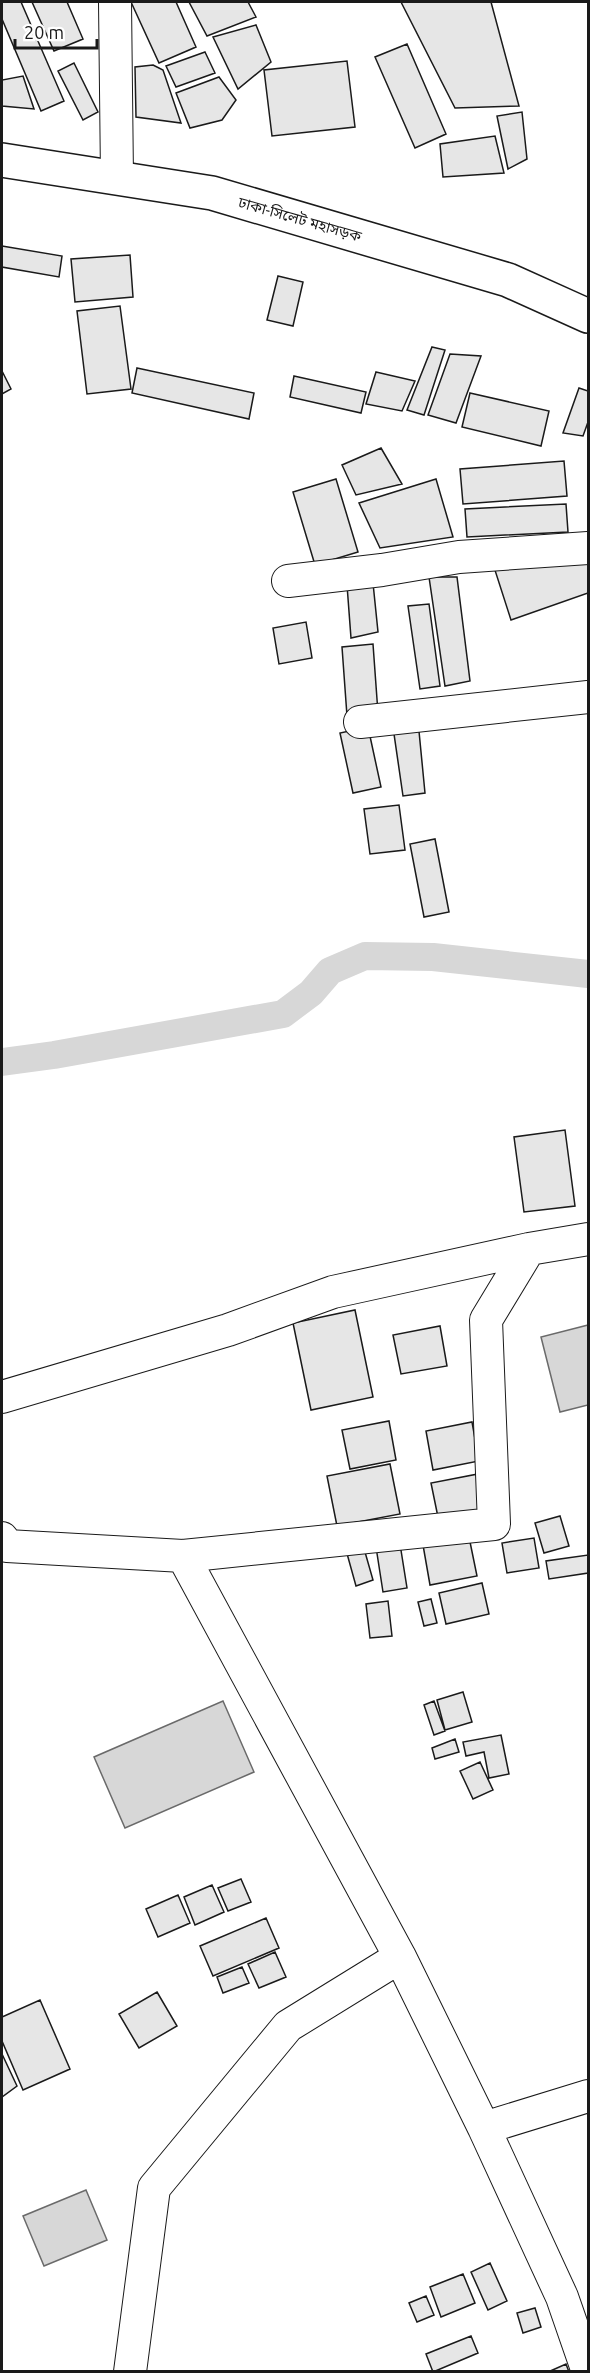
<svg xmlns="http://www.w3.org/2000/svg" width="590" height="2373" font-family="Ubuntu,'Noto Sans Bengali',sans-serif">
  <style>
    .water { fill: #d7d7d7; stroke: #6a6a6a; stroke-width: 1.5 }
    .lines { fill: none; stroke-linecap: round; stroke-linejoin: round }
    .canal { stroke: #d7d7d7; stroke-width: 28 }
    .building { fill: #e6e6e6; stroke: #1a1a1a; stroke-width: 1.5 }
    .minor-casing { stroke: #1a1a1a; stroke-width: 34 }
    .highway-casing { stroke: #1a1a1a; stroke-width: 36 }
    .minor { stroke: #fff; stroke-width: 32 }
    .highway { stroke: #fff; stroke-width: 33 }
    .labels { text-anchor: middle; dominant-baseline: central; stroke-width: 4.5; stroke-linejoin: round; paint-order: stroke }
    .street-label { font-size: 15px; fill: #1a1a1a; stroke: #fff }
  </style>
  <rect width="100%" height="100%" fill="#fff"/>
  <!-- water -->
  <path class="water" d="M 588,1325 L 588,1405 L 560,1412 L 541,1337 Z
    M 223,1701 L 254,1772 L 125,1828 L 94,1757 Z
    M 86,2190 L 107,2240 L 44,2266 L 23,2216 Z"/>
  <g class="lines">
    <!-- canal -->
    <path class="canal" d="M 2,1062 L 54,1055 L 283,1014 L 311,993 L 330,971 L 365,956 L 433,957 L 588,974"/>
  </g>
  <!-- building -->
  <path class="building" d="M 2,2 L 21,2 L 64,101 L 41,111 L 2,19 Z
    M 32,2 L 67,2 L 83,39 L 54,51 Z
    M 131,2 L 176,2 L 196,47 L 159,63 Z
    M 189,2 L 248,2 L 256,17 L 207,36 Z
    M 401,2 L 491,2 L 519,106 L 455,108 Z
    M 256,25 L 271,62 L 238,89 L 213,37 Z
    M 407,44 L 446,134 L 415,148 L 375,57 Z
    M 205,52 L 215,73 L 176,87 L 166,66 Z
    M 347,61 L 355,127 L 272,136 L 264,70 Z
    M 74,63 L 98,112 L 83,120 L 58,71 Z
    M 153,65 L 163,70 L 181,123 L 136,117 L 135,67 Z
    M 23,76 L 34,109 L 2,106 L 2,80 Z
    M 219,77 L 236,100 L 222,120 L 190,128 L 176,93 Z
    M 522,112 L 527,159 L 508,169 L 497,116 Z
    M 495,136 L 504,173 L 443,177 L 440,144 Z
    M 2,246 L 62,256 L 59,277 L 2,267 Z
    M 130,255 L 133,297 L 75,302 L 71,259 Z
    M 278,276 L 303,282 L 293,326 L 267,320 Z
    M 120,306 L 131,389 L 87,394 L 77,311 Z
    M 432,347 L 445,350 L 424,415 L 407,410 Z
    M 450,354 L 481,356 L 456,423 L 428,415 Z
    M 137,368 L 254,393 L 249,419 L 132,393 Z
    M 2,371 L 11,389 L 2,394 Z
    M 376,372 L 415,381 L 402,411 L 366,404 Z
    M 294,376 L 366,392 L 361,413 L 290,397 Z
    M 579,388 L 588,391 L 588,422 L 583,436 L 563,433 Z
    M 470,393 L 549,411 L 541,446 L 462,427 Z
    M 381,448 L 402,484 L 356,495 L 342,465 Z
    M 564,461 L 567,496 L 463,504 L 460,469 Z
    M 336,479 L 358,552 L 315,565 L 293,492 Z
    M 436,479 L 453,537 L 380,548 L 359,503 Z
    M 566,504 L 568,532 L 467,537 L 465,509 Z
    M 588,560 L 588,593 L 511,620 L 493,564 Z
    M 429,577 L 457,577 L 470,681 L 445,686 Z
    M 373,583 L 378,632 L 351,638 L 347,585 Z
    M 429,604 L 440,686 L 420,689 L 408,606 Z
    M 306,622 L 312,658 L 279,664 L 273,628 Z
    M 373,644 L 378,713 L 347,716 L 342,647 Z
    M 418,721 L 425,793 L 403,796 L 393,727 Z
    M 368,727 L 381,787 L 353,793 L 340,733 Z
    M 399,805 L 405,850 L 370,854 L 364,809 Z
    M 435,839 L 449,912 L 424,917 L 410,844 Z
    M 565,1130 L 575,1206 L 524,1212 L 514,1137 Z
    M 355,1310 L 373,1397 L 311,1410 L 293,1323 Z
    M 440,1326 L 447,1366 L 401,1374 L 393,1335 Z
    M 389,1421 L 396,1460 L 350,1469 L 342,1430 Z
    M 472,1422 L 479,1461 L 433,1470 L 426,1431 Z
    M 390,1464 L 400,1514 L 337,1526 L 327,1476 Z
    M 478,1474 L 485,1513 L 439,1522 L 431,1483 Z
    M 560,1516 L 569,1546 L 544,1553 L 535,1523 Z
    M 469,1537 L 477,1576 L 430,1585 L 423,1545 Z
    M 534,1538 L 539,1568 L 507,1573 L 502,1543 Z
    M 400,1544 L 407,1588 L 383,1592 L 376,1547 Z
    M 363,1545 L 373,1580 L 356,1586 L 346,1550 Z
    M 588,1555 L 588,1573 L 549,1579 L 546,1561 Z
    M 482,1583 L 489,1614 L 446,1624 L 439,1593 Z
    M 431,1599 L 437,1623 L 424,1626 L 418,1602 Z
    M 388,1601 L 392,1636 L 370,1638 L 366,1604 Z
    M 463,1692 L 472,1722 L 445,1730 L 437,1700 Z
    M 434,1701 L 445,1731 L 434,1735 L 424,1705 Z
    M 501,1735 L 509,1774 L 489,1778 L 484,1752 L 466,1756 L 463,1742 Z
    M 455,1739 L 459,1752 L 435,1759 L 432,1748 Z
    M 480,1762 L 493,1790 L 473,1799 L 460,1771 Z
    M 241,1879 L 251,1902 L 228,1911 L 218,1888 Z
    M 212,1885 L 224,1912 L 195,1925 L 184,1897 Z
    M 178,1895 L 190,1923 L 158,1937 L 146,1909 Z
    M 266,1918 L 279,1948 L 213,1976 L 200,1946 Z
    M 275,1952 L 286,1977 L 259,1988 L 248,1964 Z
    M 242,1967 L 249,1983 L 223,1993 L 217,1977 Z
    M 157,1992 L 177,2026 L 139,2048 L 119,2014 Z
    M 40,2000 L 70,2069 L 23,2090 L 2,2041 L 2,2017 Z
    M 2,2054 L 17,2086 L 2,2097 Z
    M 490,2263 L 507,2301 L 488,2310 L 471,2272 Z
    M 463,2274 L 475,2303 L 441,2317 L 430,2287 Z
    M 426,2296 L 434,2315 L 417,2322 L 409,2303 Z
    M 535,2308 L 541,2327 L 523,2333 L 517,2313 Z
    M 471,2336 L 478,2353 L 433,2372 L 426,2354 Z
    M 566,2364 L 569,2372 L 548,2372 Z"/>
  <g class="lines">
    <!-- minor casing -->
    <g class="minor-casing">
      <path id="minor" d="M 115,2 L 117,178
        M 288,581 L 382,570 L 459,557 L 588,548
        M 360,722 L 588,697
        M 2,1397 L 228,1330 L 333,1292 L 529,1249 L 588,1239
        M 2,1538 L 7,1546 L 183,1556 L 494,1524 L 486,1320 L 529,1249
        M 183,1556 L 400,1957 L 484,2128 L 562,2297 L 588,2372
        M 484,2128 L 588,2096
        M 130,2372 L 154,2188 L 288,2026 L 400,1957"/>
    </g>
    <!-- highway casing -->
    <g class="highway-casing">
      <path id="highway" d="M 2,160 L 212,193 L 508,280 L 588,316"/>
    </g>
    <!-- minor -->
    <use href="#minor" class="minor"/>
    <!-- highway -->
    <use href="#highway" class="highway"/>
  </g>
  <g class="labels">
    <!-- street labels -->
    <g class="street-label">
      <text transform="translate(300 219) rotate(16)">ঢাকা-সিলেট মহাসড়ক</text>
    </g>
  </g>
  <!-- border -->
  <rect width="590" height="2373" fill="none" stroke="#1a1a1a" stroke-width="6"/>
  <!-- scale -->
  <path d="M15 39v9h82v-9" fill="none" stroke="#1a1a1a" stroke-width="3"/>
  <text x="24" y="39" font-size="18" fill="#1a1a1a" stroke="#ffffff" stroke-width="4.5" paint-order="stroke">20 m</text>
</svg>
